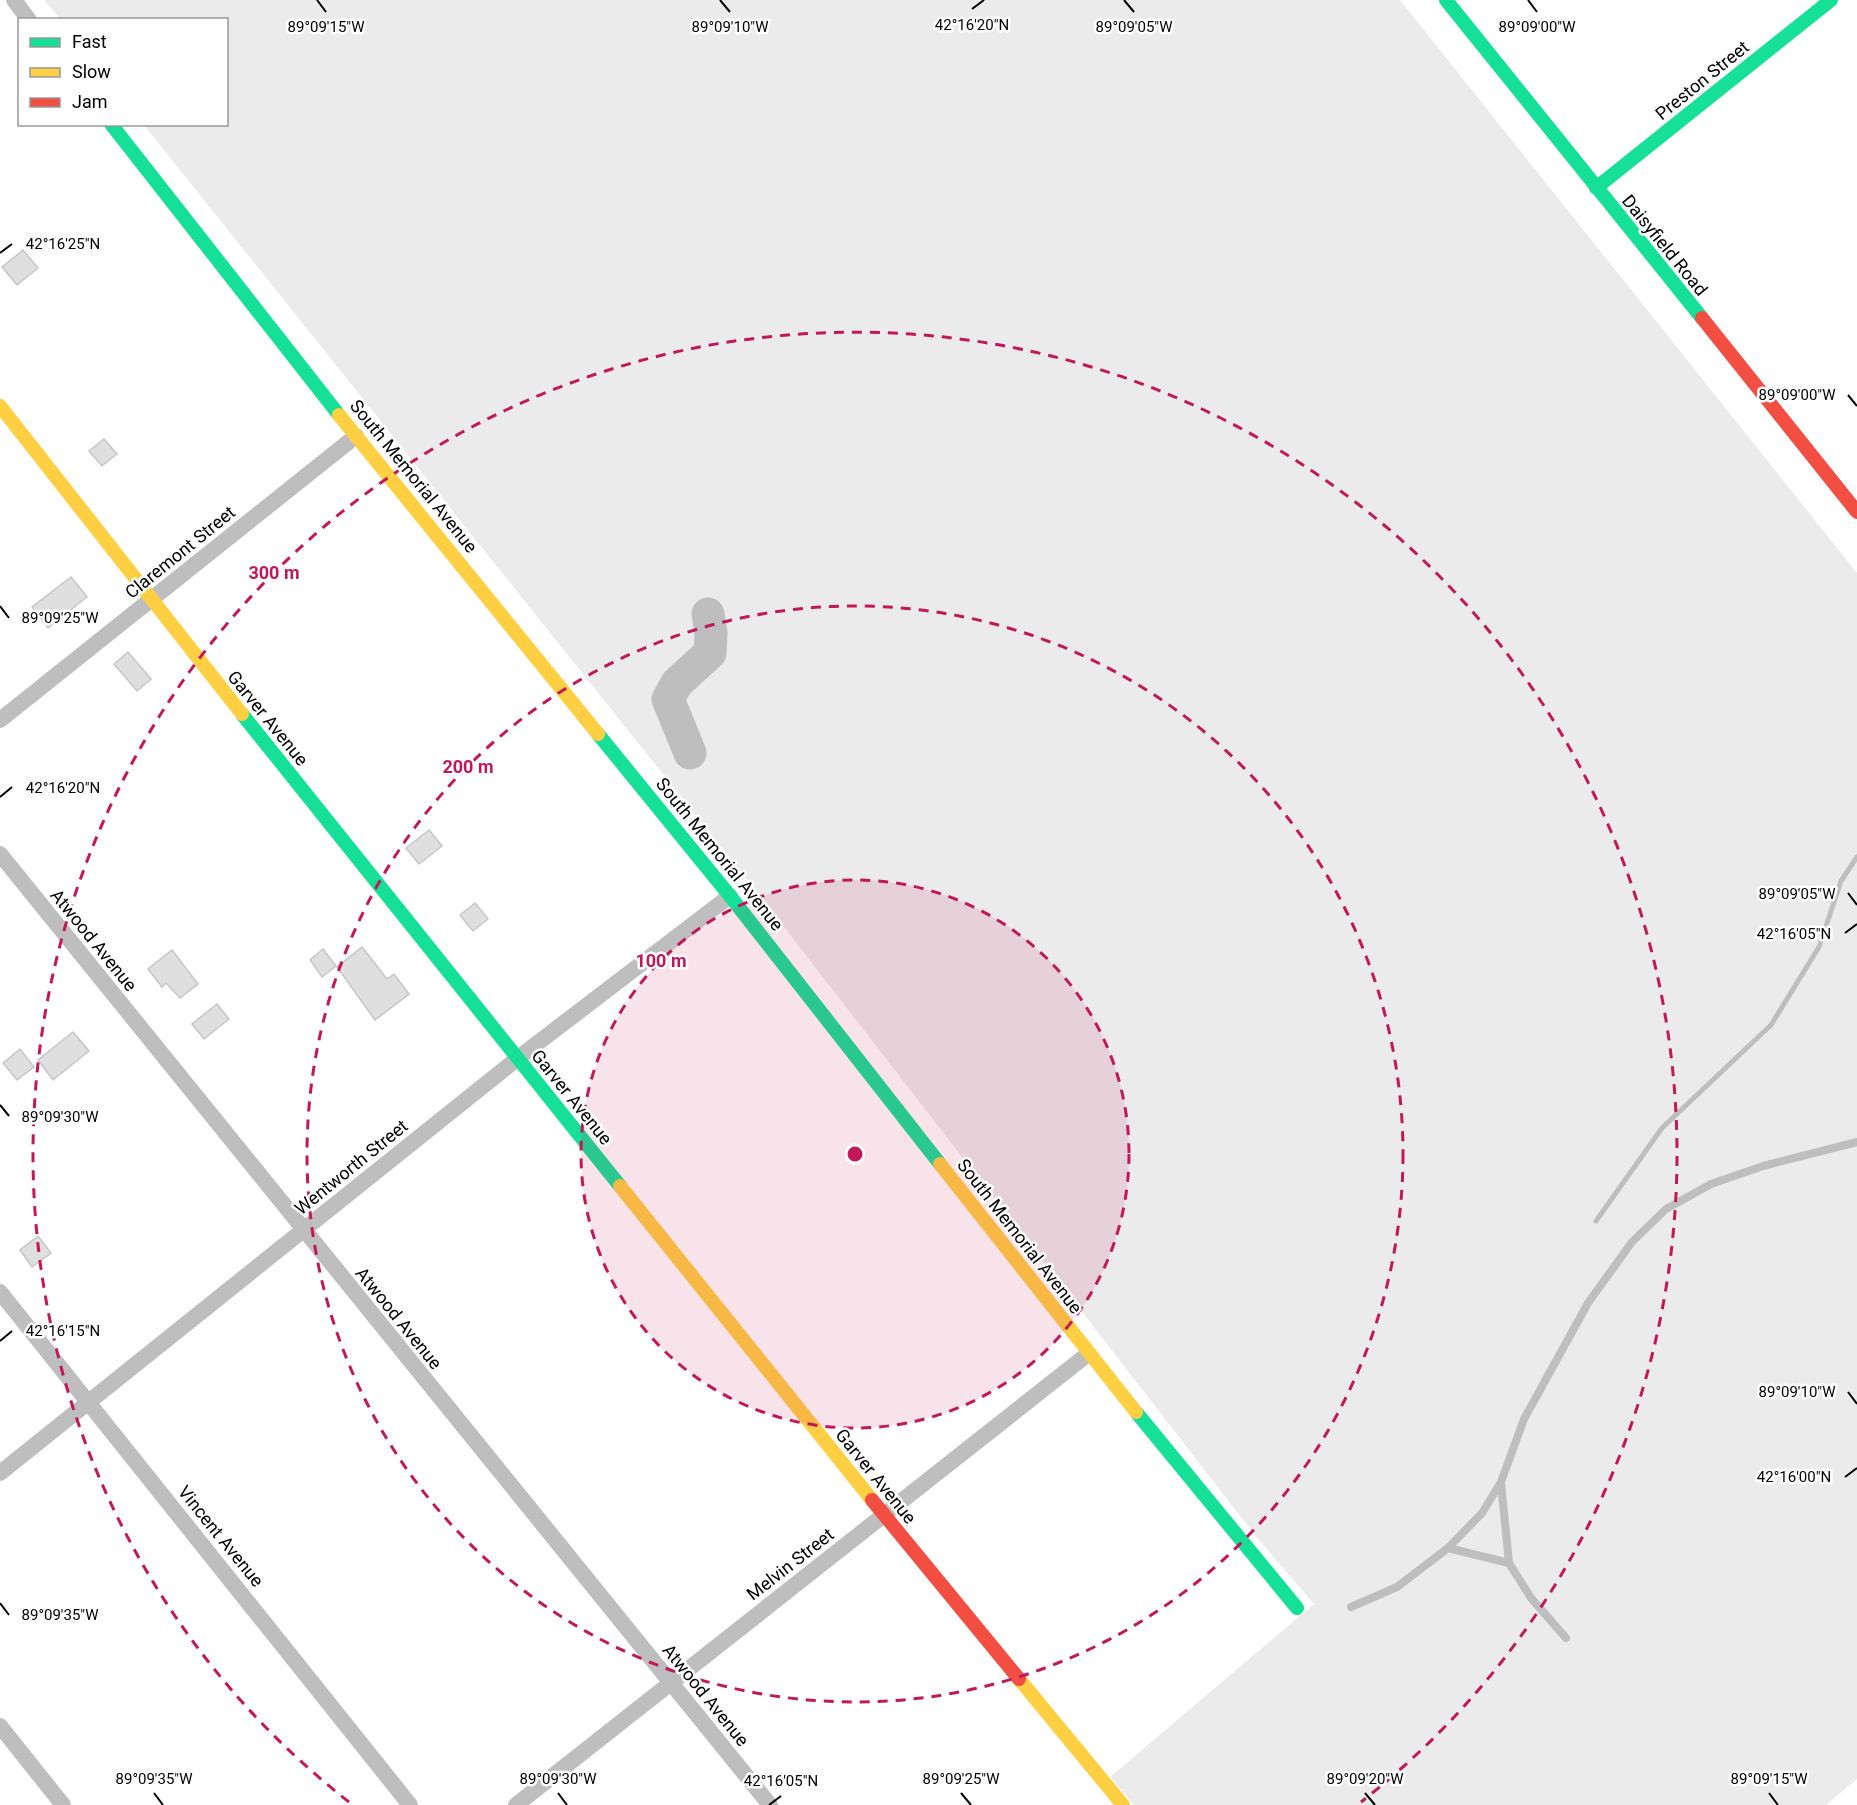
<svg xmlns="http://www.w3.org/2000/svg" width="1857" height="1805" font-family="Roboto,sans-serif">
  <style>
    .green { fill: #ebebeb }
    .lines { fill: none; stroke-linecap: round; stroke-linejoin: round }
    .stream { stroke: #bebebe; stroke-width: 5 }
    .river { stroke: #bebebe; stroke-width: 33 }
    .building { fill: #dfdfdf; stroke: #c6c6c6; stroke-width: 1.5 }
    .lane { stroke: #bebebe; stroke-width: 8 }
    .street { stroke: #bebebe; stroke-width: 16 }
    .fast { stroke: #16e098; stroke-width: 14 }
    .slow { stroke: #ffcf43; stroke-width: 14 }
    .jam { stroke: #f24e42; stroke-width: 14 }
    .ticks { fill: none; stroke: #000; stroke-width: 2 }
    .ring { fill: none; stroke: #c2185b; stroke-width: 3; stroke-dasharray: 10 8 }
    .labels { text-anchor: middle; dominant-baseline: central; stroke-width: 5; stroke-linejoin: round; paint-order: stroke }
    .street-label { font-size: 18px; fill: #000; stroke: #fff }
    .ticks-label { font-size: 15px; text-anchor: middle; fill: #000; stroke: #fff; stroke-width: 5; stroke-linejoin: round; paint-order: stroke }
    .centre { fill: #c2185b; stroke: #fff; stroke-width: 3 }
    .ring-label { font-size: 18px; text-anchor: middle; font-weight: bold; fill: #c2185b; stroke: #fff; stroke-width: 5; stroke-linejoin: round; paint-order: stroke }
  </style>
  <rect width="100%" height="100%" fill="#fff"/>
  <!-- green -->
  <path class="green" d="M 44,0 L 1400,0 L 1857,573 L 1857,1779 L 1826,1805 L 1134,1805 L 1110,1777 L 1314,1604 L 1254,1534 L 750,883 L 144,125 L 226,124 L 226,20 L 60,19 Z"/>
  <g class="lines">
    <!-- stream -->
    <path class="stream" d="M 1596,1221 L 1662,1128 L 1771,1025 L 1819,947 L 1841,881 L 1857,857"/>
    <!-- river -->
    <path class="river" d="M 690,753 L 668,699 L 677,683 L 710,653 L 711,633 L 708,614"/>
  </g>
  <!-- building -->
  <path class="building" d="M 23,250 L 38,268 L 17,285 L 2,267 Z
    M 104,439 L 117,454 L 102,466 L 89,451 Z
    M 71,577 L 87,597 L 48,628 L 32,607 Z
    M 128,652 L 151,679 L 137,691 L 114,664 Z
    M 429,830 L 442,846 L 419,864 L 406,848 Z
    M 475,903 L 488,919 L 473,931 L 460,915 Z
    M 362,947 L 387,979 L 394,974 L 409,994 L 375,1020 L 337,967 Z
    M 323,949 L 336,966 L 322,977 L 310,960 Z
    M 172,950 L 198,984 L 180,998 L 166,983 L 162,987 L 148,969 Z
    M 217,1004 L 229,1019 L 204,1039 L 192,1024 Z
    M 73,1032 L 89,1051 L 53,1080 L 38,1060 Z
    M 20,1049 L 34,1067 L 17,1080 L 3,1063 Z
    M 38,1236 L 51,1253 L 32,1267 L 20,1250 Z"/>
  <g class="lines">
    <!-- lane -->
    <path class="lane" d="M 1501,1483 L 1509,1563
      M 1448,1548 L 1509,1563 L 1531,1598 L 1566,1638
      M 1351,1607 L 1397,1587 L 1448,1548 L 1482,1513 L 1501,1482 L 1524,1419 L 1588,1303 L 1632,1242 L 1666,1209 L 1711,1184 L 1763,1166 L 1857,1142"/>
    <!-- street -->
    <path class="street" d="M 14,0 L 29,20
      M 0,720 L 356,436
      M 0,854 L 770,1805
      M 0,1292 L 410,1805
      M 0,1473 L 518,1058 L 730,896
      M 0,1726 L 63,1805
      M 516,1805 L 1088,1354"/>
    <!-- fast -->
    <path class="fast" d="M 1446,0 L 1702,318
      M 111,124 L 339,415
      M 1596,188 L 1831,0
      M 242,714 L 620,1186
      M 598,734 L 730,896 L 940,1164
      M 1136,1412 L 1297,1608"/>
    <!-- slow -->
    <path class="slow" d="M 0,406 L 242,714
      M 339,415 L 598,734
      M 940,1164 L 1136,1412
      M 620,1186 L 872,1500
      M 1019,1679 L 1123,1805"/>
    <!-- jam -->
    <path class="jam" d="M 1702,318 L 1857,512
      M 872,1500 L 1019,1679"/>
  </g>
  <!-- ticks -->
  <path class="ticks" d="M 317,0 L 326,12M 720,0 L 730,12M 1124,0 L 1134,12M 1528,0 L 1537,12M 972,9 L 984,0M 0,253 L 12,244M 1848,395 L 1857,406M 0,606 L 9,618M 0,797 L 12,787M 1848,893 L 1857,905M 1845,933 L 1857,924M 0,1105 L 9,1116M 0,1341 L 12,1331M 1848,1392 L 1857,1404M 1845,1477 L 1857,1468M 0,1603 L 9,1615M 154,1793 L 163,1805M 558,1793 L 567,1805M 961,1793 L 971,1805M 1365,1793 L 1375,1805M 1769,1793 L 1778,1805M 769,1805 L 781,1796"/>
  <!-- distance rings -->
  <circle cx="855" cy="1154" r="274" fill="#c2185b" fill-opacity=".12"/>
  <g class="ring">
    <circle cx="855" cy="1154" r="274"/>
    <circle cx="855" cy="1154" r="548"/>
    <path d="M349 1802A822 822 0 1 1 1361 1802"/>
  </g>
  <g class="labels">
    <!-- street labels -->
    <g class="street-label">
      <text transform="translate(1702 80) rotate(-39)">Preston Street</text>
      <text transform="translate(1665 245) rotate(51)">Daisyfield Road</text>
      <text transform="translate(414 476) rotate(51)">South Memorial Avenue</text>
      <text transform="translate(180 552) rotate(-39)">Claremont Street</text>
      <text transform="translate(268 718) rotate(51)">Garver Avenue</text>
      <text transform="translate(720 854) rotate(51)">South Memorial Avenue</text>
      <text transform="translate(94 940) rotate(51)">Atwood Avenue</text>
      <text transform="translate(572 1097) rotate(51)">Garver Avenue</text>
      <text transform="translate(351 1167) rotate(-39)">Wentworth Street</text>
      <text transform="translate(1020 1236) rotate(52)">South Memorial Avenue</text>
      <text transform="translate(399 1318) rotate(51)">Atwood Avenue</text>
      <text transform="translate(876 1476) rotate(51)">Garver Avenue</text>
      <text transform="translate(221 1536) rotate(51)">Vincent Avenue</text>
      <text transform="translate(790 1564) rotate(-38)">Melvin Street</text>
      <text transform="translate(706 1695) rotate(51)">Atwood Avenue</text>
    </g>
  </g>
  <g class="ticks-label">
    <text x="972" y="30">42°16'20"N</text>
    <text x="326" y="32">89°09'15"W</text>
    <text x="730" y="32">89°09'10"W</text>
    <text x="1134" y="32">89°09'05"W</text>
    <text x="1537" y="32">89°09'00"W</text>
    <text x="63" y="249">42°16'25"N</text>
    <text x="1797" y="400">89°09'00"W</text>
    <text x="60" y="623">89°09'25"W</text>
    <text x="63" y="793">42°16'20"N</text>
    <text x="1797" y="899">89°09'05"W</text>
    <text x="1794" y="939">42°16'05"N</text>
    <text x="60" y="1122">89°09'30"W</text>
    <text x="63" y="1336">42°16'15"N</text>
    <text x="1797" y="1397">89°09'10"W</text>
    <text x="1794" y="1482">42°16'00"N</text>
    <text x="60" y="1620">89°09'35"W</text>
    <text x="154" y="1784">89°09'35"W</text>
    <text x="558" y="1784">89°09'30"W</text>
    <text x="961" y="1784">89°09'25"W</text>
    <text x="1365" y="1784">89°09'20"W</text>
    <text x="1769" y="1784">89°09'15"W</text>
    <text x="781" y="1786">42°16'05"N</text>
  </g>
  <circle cx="855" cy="1154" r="9" class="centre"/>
  <g class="ring-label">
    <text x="274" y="579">300 m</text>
    <text x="468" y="773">200 m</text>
    <text x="661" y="967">100 m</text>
  </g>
  <!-- legend -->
  <rect x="18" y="18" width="210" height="108" fill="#ffffff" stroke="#999999" stroke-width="1.5"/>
  <rect x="30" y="38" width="30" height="9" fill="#16e098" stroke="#999999" stroke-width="1.5"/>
  <text x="72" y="48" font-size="18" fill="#000000">Fast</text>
  <rect x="30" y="68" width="30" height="9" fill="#ffcf43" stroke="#999999" stroke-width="1.5"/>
  <text x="72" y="78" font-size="18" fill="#000000">Slow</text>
  <rect x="30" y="98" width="30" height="9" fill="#f24e42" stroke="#999999" stroke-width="1.5"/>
  <text x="72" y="108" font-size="18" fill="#000000">Jam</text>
</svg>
